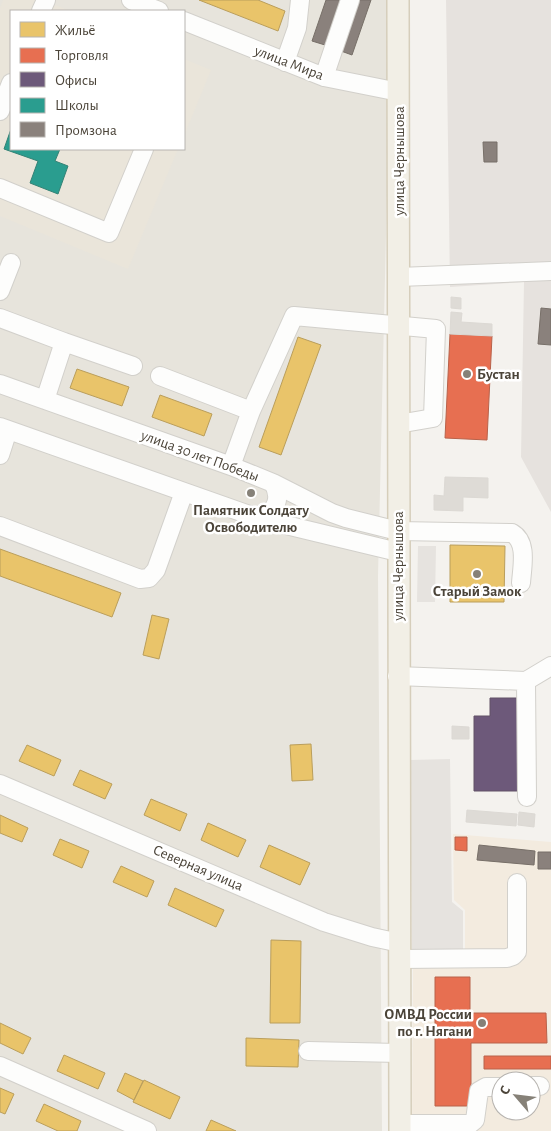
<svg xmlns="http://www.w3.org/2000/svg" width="551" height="1131" font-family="'Alegreya Sans',sans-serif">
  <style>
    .residential { fill: #e7e4dc; fill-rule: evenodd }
    .commercial { fill: #f3ebdf; fill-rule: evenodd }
    .industrial { fill: #e6e2de }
    .education { fill: #eae5da }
    .parking { fill: #e6e3df }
    .homes { fill: #e9c46a; stroke: #ba9e5b }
    .shops { fill: #e76f51; stroke: #b8624a }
    .offices { fill: #6d597a; stroke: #635366 }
    .schools { fill: #2a9d8f; stroke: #348275 }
    .industry { fill: #8a817c; stroke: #776f68 }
    .building { fill: #dedbd6; stroke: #dcd9d4 }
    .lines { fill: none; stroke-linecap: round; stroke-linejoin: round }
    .minor-casing { stroke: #d2d0cb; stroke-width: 20 }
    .major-casing { stroke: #d6cebb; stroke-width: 24 }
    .minor { stroke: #fdfdfc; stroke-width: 18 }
    .major { stroke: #f2efe6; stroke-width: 21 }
    .poi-dot { fill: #868178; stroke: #fff; stroke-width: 2 }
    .labels { text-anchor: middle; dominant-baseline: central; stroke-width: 5; stroke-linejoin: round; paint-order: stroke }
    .street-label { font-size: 15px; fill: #4b4439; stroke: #fff }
    .poi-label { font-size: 15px; font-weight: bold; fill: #4b4439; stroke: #fff }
  </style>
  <rect width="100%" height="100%" fill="#f4f2ee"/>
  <!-- residential -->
  <path class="residential" d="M 0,0 L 387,0 L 388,149 L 378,576 L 382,1131 L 0,1131 ZM 11,11 L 184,11 L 184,149 L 11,149 Z"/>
  <!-- commercial -->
  <path class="commercial" d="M 453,834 L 551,842 L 551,1131 L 412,1131 L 413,965 L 465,965 L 465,910 L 454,900 ZM 501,1081 L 531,1081 L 531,1111 L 501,1111 Z"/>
  <!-- industrial -->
  <path class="industrial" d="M 446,0 L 551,0 L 551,512 L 521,457 L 524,282 L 450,287 Z"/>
  <!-- education -->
  <path class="education" d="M 3,0 L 43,0 L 70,11 L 11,11 L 11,149 L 178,149 L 128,269 L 0,216 L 0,8 Z
    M 184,59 L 211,70 L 184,136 Z"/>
  <!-- parking -->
  <path class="parking" d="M 418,546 L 436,546 L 435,602 L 417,602 Z
    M 450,759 L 452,902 L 463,911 L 463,950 L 412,950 L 410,760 Z"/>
  <!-- homes -->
  <path class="homes" d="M 199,0 L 258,0 L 285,11 L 278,31 Z
    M 298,337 L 321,345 L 281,455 L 259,447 Z
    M 77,369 L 129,387 L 122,406 L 70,388 Z
    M 160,395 L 212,414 L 204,436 L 152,417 Z
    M 450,545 L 505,546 L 504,602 L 450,602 Z
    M 0,549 L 121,593 L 112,617 L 0,576 Z
    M 152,615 L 169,619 L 159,659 L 143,655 Z
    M 311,744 L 313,780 L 292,781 L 290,745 Z
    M 27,745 L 61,760 L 54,776 L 19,761 Z
    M 80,770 L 112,784 L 105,799 L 73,785 Z
    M 151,799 L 187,814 L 180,831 L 144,815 Z
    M 0,815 L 28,828 L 22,842 L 0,833 Z
    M 208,823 L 246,840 L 238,857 L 201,840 Z
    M 60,839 L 89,851 L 82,868 L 53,855 Z
    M 269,845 L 310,863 L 300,885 L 260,867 Z
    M 121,866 L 154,881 L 147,897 L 113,882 Z
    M 175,888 L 224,910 L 216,927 L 168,905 Z
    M 271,940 L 301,941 L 300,1023 L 270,1023 Z
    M 0,1023 L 31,1038 L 23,1054 L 0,1043 Z
    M 246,1038 L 299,1040 L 298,1067 L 246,1066 Z
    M 64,1055 L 105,1073 L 98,1089 L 57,1071 Z
    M 125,1073 L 143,1081 L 134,1100 L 117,1091 Z
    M 144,1080 L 180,1097 L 170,1119 L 133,1102 Z
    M 0,1088 L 14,1094 L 5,1114 L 0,1112 Z
    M 44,1104 L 81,1121 L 77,1131 L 58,1131 L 36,1121 Z
    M 211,1120 L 236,1131 L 206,1131 Z"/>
  <!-- shops -->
  <path class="shops" d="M 450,334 L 492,336 L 487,440 L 445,438 Z
    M 455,837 L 467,837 L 467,851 L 455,850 Z
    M 435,977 L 470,977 L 470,1013 L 546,1013 L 547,1043 L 471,1043 L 471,1106 L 435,1106 Z
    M 484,1056 L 551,1056 L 551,1069 L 484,1069 Z"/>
  <!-- offices -->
  <path class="offices" d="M 490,698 L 518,698 L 518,791 L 474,791 L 474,716 L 490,716 Z"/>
  <!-- schools -->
  <path class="schools" d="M 11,129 L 11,149 L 60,149 L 55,161 L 68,166 L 58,194 L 30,183 L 38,161 L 4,149 Z"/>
  <!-- industry -->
  <path class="industry" d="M 326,0 L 340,0 L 325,45 L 312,41 Z
    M 359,0 L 371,0 L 352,55 L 341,51 Z
    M 483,142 L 497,142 L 497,162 L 484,162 Z
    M 541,308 L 551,309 L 551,345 L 538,344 Z
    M 479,845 L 535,851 L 534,865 L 477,860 Z
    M 538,852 L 551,852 L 551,869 L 538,869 Z"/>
  <!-- building -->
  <path class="building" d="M 451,297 L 461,298 L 461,309 L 451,308 Z
    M 451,312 L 462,313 L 461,322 L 492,324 L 492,336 L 450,334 Z
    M 445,477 L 488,478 L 488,498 L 463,497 L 463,511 L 434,510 L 434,495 L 444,496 Z
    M 452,726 L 469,727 L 469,739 L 452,739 Z
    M 467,810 L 517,814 L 516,826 L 466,822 Z
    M 519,812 L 535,814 L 534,827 L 518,825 Z"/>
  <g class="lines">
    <!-- minor casing -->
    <g class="minor-casing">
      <path id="minor" d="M 131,0 L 159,11
        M 41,11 L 46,0
        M 184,21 L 324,77 L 399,92
        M 285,62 L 297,28 L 300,0
        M 324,77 L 350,0
        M 0,111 L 11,83
        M 0,188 L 109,233 L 144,149
        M 399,277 L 551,271
        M 0,291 L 11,263
        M 0,318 L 64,342
        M 160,376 L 251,411
        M 0,384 L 231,466 L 273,483 L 332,513 L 346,518 L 398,531 L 512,533 C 528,542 522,567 521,583
        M 45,400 L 64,342 L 133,366
        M 0,427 L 261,519 L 398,552
        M 0,455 L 8,430
        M 231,466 L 251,411 L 294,316 L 436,329 L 433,418 L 398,424
        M 261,519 C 276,511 282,498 273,483
        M 0,526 L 140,579 L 149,578 L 156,570 L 184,492
        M 397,676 L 526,681 L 527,797
        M 526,681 L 551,666
        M 0,784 L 324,922 L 372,937 L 400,943
        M 400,959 L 507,958 L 513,956 L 517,952 L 517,883
        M 308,1051 L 399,1053
        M 0,1066 L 147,1131
        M 531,1086 L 540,1086
        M 400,1124 L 470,1124 L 475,1120 L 479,1091 L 486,1087 L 501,1087"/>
    </g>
    <!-- major casing -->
    <g class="major-casing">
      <path id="major" d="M 398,0 L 400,1131"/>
    </g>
    <!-- minor -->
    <use href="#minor" class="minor"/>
    <!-- major -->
    <use href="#major" class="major"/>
  </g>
  <!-- markers -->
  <g class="poi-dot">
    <circle cx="467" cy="374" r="5"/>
    <circle cx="251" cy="493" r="5"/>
    <circle cx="477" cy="574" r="5"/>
    <circle cx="482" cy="1023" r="5"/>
  </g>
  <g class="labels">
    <!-- street labels -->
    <g class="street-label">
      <text transform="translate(289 63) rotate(21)">улица Мира</text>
      <text transform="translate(399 161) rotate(-90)">улица Чернышова</text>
      <text transform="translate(200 456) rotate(20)">улица 30 лет Победы</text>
      <text transform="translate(398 566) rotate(-90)">улица Чернышова</text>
      <text transform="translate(198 868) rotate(23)">Северная улица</text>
    </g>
    <!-- poi labels -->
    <g class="poi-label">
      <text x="477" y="374" text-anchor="start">Бустан</text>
      <text x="251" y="510">Памятник Солдату<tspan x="251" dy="17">Освободителю</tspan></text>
      <text x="477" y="591">Старый Замок</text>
      <text x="472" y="1014" text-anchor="end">ОМВД России<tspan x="472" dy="17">по г. Нягани</tspan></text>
    </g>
  </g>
  <!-- legend -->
  <rect x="10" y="10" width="175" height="140" fill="#ffffff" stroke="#b7b4b0"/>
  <rect x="20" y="22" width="25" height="15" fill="#e9c46a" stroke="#b7b4b0"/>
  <text x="55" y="35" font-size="15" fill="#4b4439">Жильё</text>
  <rect x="20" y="48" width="25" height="15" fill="#e76f51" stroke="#b7b4b0"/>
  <text x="55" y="60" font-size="15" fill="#4b4439">Торговля</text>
  <rect x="20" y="72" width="25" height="15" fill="#6d597a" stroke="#b7b4b0"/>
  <text x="55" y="85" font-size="15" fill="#4b4439">Офисы</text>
  <rect x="20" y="98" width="25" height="15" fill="#2a9d8f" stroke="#b7b4b0"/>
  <text x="55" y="110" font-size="15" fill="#4b4439">Школы</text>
  <rect x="20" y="122" width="25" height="15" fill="#8a817c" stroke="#b7b4b0"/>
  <text x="55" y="135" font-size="15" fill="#4b4439">Промзона</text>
  <!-- north arrow -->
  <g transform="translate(516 1096) rotate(298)"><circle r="24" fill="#ffffff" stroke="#b7b4b0"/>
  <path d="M0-4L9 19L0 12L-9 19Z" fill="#868178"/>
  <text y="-8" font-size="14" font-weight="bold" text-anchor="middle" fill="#4b4439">С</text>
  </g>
</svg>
